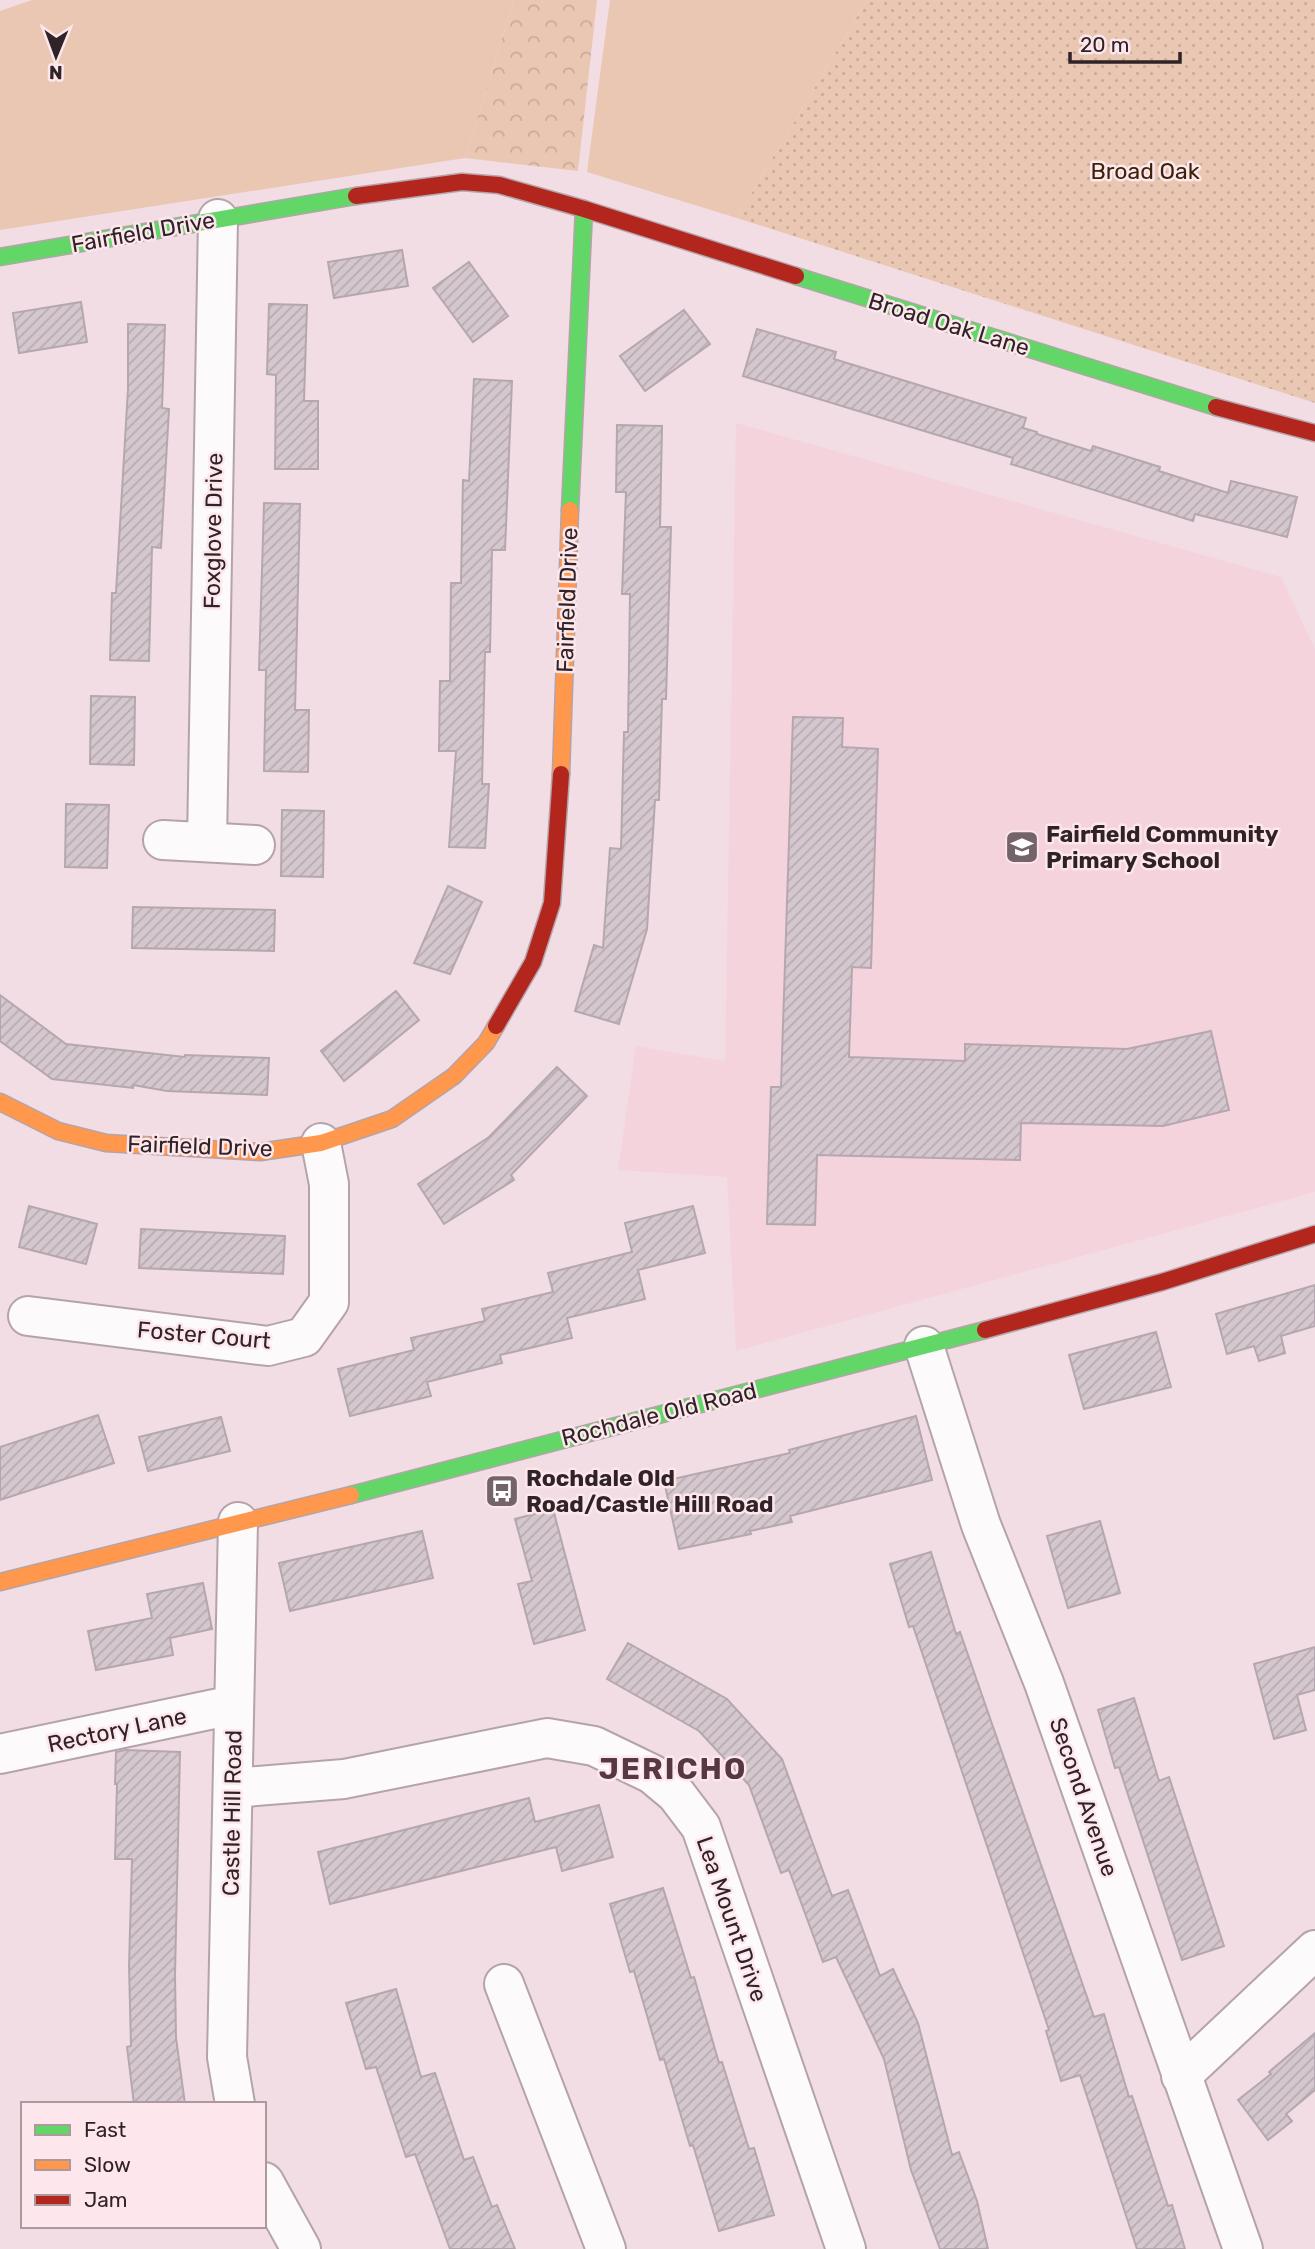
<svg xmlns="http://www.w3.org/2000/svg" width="1315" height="2249" font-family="Rubik,sans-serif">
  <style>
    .built { fill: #f5d3dd }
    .grass { fill: #eac7b2 }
    .forest { fill: url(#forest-crowns) }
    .park { fill: url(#park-dots) }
    .building { fill: url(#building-hatch); stroke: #b5a7af; stroke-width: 2 }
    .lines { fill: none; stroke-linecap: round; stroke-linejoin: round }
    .street-casing { stroke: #b4a4aa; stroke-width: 42 }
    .fast-casing { stroke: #b4a4aa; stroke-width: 19 }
    .slow-casing { stroke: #b4a4aa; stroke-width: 19 }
    .jam-casing { stroke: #b4a4aa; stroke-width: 19 }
    .street { stroke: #fdfafb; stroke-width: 38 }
    .fast { stroke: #63d668; stroke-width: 16 }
    .slow { stroke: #ff974d; stroke-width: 16 }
    .jam { stroke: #b3261e; stroke-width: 16 }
    .labels { text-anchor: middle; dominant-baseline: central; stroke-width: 5; stroke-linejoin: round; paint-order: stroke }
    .park-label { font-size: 23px; fill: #3c2307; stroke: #fde7ed }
    .street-label { font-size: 23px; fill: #302327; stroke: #fde7ed }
    .poi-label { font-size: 23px; font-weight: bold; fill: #302327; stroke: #fde7ed; text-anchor: start }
    .district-label { font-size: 30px; font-weight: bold; letter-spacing: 2px; fill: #553841; stroke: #fde7ed }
  </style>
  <defs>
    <pattern id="forest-crowns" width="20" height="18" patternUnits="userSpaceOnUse" patternTransform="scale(1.75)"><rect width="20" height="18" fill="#eac7b2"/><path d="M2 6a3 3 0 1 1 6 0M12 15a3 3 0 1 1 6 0" fill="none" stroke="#c9ab99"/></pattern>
    <pattern id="park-dots" width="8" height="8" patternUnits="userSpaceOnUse" patternTransform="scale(1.75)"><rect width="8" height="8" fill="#eac7b2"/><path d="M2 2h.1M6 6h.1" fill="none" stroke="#c9ab99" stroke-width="1.8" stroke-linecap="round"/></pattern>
    <pattern id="building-hatch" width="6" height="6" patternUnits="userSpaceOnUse" patternTransform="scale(1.75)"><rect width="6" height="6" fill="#d5c7ce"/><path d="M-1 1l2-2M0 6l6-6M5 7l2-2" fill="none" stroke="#b7abb1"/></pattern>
  </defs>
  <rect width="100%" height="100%" fill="#f2dde4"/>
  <!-- built -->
  <path class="built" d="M 736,423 L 1281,577 L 1315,649 L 1315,1192 L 736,1351 L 727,1177 L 618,1170 L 636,1046 L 725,1061 Z"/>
  <!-- grass -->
  <path class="grass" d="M 32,0 L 514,0 L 465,158 L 0,230 L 0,11 Z
    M 610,0 L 867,0 L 737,218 L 587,172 Z"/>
  <!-- forest -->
  <path class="forest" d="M 514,0 L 597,0 L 578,171 L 465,158 Z"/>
  <!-- park -->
  <path class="park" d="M 867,0 L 1315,0 L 1315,403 L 737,218 Z"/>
  <!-- building -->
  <path class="building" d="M 402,250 L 408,286 L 334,298 L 328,262 Z
    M 469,262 L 508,316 L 473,342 L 433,288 Z
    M 81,302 L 87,342 L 19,353 L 13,313 Z
    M 269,304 L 307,305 L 304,401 L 318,401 L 318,469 L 275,469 L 276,375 L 267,374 Z
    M 684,310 L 710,344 L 645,391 L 620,356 Z
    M 128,324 L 165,325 L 162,408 L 169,409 L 161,548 L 152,547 L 149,661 L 110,660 L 112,593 L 116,593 L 128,389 Z
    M 757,329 L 836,352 L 834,359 L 1026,418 L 1023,428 L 1037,432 L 1037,434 L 1091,451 L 1093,446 L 1160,467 L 1159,471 L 1228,493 L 1231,481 L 1297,497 L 1287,537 L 1195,514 L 1193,521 L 1011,464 L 1013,458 L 743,376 Z
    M 474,379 L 512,381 L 505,550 L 492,550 L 490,652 L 485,652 L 482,784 L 489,784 L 485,848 L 449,847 L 456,751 L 439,751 L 440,681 L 450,681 L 451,583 L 461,583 L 463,480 L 469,481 Z
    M 617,425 L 662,426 L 660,527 L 671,527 L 666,699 L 662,699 L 659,800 L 655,800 L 647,929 L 619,1024 L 575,1011 L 594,945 L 603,948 L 610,848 L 621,849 L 624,732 L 628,732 L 630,594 L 622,594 L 626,492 L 616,492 Z
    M 264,503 L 300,504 L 295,710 L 309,710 L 308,772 L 264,771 L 266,670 L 259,670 Z
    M 91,696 L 135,697 L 134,765 L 90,764 Z
    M 793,717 L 843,718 L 842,747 L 878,749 L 871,968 L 852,967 L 849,1057 L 965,1061 L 965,1044 L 1127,1049 L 1211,1031 L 1229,1110 L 1163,1126 L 1021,1123 L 1020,1160 L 817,1155 L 815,1225 L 767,1224 L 771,1087 L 781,1087 Z
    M 66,804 L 109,805 L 107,868 L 65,867 Z
    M 282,810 L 324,811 L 323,877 L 281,876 Z
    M 448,886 L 482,902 L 450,974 L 414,963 Z
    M 133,907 L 275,910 L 274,951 L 132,948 Z
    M 396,991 L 419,1020 L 344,1081 L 321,1051 Z
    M 0,995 L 66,1044 L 185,1057 L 185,1055 L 269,1058 L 267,1095 L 167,1091 L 133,1085 L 133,1088 L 52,1079 L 0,1041 Z
    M 557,1067 L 587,1096 L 511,1175 L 514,1180 L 444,1224 L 418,1184 L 489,1137 Z
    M 29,1206 L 97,1224 L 86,1264 L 19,1247 Z
    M 693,1206 L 705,1253 L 638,1270 L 645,1299 L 567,1318 L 572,1338 L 500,1355 L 502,1363 L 427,1382 L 431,1396 L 350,1416 L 338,1369 L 414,1350 L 411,1338 L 485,1321 L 482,1309 L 553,1292 L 548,1273 L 632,1252 L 625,1223 Z
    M 141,1229 L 285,1236 L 283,1274 L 139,1268 Z
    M 1315,1285 L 1315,1326 L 1281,1336 L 1285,1353 L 1259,1361 L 1254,1346 L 1227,1354 L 1216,1314 Z
    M 1156,1332 L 1171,1387 L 1084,1409 L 1069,1355 Z
    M 98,1415 L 114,1463 L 0,1500 L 0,1447 Z
    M 916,1416 L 932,1480 L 790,1516 L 792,1522 L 750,1531 L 751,1534 L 679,1549 L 664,1481 L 790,1453 L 789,1450 Z
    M 221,1417 L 230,1451 L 148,1471 L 139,1437 Z
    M 553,1509 L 585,1630 L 534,1644 L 518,1584 L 532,1581 L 515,1519 Z
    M 1100,1521 L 1120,1593 L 1068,1608 L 1047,1536 Z
    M 422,1531 L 433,1578 L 290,1611 L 279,1563 Z
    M 931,1552 L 956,1634 L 960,1632 L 1094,2017 L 1104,2014 L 1129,2097 L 1132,2096 L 1168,2206 L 1172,2205 L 1185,2249 L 1137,2249 L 1080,2075 L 1061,2081 L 1046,2031 L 1049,2030 L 913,1626 L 909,1627 L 890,1564 Z
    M 203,1583 L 212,1629 L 170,1638 L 173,1655 L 96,1670 L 88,1631 L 152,1618 L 147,1594 Z
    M 628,1643 L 727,1699 L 782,1759 L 832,1896 L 848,1890 L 880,1976 L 893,1969 L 918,2023 L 952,2155 L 959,2152 L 977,2201 L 988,2249 L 940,2249 L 911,2170 L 884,2059 L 836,1957 L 823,1962 L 789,1870 L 781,1873 L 749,1785 L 699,1731 L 607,1679 Z
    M 1315,1647 L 1315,1690 L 1297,1695 L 1306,1730 L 1274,1739 L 1254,1664 Z
    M 1134,1698 L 1159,1781 L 1169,1777 L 1224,1946 L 1182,1960 L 1119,1767 L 1115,1768 L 1098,1710 Z
    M 125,1750 L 180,1752 L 175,1975 L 176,2038 L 185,2104 L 134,2104 L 127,2047 L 131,2046 L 129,1966 L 132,1859 L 115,1859 L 117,1784 L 115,1784 L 116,1752 Z
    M 529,1798 L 535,1822 L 599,1805 L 613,1857 L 562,1871 L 556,1847 L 330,1904 L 318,1852 Z
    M 663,1888 L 691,1978 L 694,1977 L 719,2063 L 722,2062 L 749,2149 L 754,2148 L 774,2215 L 719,2231 L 693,2145 L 690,2146 L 664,2059 L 660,2060 L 634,1971 L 630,1972 L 610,1904 Z
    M 396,1989 L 421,2077 L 435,2073 L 464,2160 L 473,2157 L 492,2207 L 497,2205 L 515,2249 L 450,2249 L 415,2154 L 406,2157 L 376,2067 L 366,2069 L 346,2003 Z
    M 1315,2033 L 1315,2090 L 1286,2114 L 1292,2121 L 1268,2140 L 1238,2100 L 1271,2074 L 1269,2072 Z"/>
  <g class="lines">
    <!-- street casing -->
    <g class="street-casing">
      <path id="street" d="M 163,840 L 255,845
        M 207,842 L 218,219
        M 28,1316 L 268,1346 L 304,1337 L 329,1302 L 329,1184 L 321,1143
        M 924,1346 L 981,1525 L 1044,1683 L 1243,2249
        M 0,1754 L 233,1705
        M 233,1788 L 344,1779 L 547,1738 L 594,1746 L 652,1774 L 676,1794 L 701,1827 L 846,2249
        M 504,1984 L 606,2249
        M 1181,2076 L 1315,1950
        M 235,2104 L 227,2057 L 238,1522
        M 264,2182 L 301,2249"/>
    </g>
    <!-- fast casing -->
    <g class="fast-casing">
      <path id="fast" d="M 0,257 L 356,196
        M 796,276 L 1216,407
        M 570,510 L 584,209
        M 351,1495 L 985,1330"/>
    </g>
    <!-- slow casing -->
    <g class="slow-casing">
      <path id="slow" d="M 561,774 L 570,510
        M 0,1102 L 58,1131 L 106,1143 L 260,1152 L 321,1143 L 392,1119 L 454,1076 L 486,1043 L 496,1026
        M 0,1582 L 351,1495"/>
    </g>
    <!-- jam casing -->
    <g class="jam-casing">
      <path id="jam" d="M 356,196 L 462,182 L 499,185 L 584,209 L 796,276
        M 1216,407 L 1315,433
        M 496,1026 L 533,962 L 552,903 L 561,774
        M 985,1330 L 1162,1282 L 1315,1234"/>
    </g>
    <!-- street -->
    <use href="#street" class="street"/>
    <!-- fast -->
    <use href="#fast" class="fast"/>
    <!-- slow -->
    <use href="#slow" class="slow"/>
    <!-- jam -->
    <use href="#jam" class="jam"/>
  </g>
  <!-- icons -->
  <defs>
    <g id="school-square" transform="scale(1.75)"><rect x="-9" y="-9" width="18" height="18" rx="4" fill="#746469" stroke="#fde7ed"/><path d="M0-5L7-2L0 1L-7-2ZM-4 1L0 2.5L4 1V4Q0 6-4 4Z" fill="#fff"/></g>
    <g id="bus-square" transform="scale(1.75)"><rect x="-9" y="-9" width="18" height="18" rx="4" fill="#746469" stroke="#fde7ed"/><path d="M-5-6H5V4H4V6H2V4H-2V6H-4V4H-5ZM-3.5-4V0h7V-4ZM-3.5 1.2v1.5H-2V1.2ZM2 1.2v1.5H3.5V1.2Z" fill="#fff"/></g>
  </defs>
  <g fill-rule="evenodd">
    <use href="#school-square" x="1022" y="847"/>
    <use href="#bus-square" x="502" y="1491"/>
  </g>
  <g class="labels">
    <!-- park labels -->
    <g class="park-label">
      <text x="1145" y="171">Broad Oak</text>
    </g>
    <!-- street labels -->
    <g class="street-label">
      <text transform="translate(143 232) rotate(-10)">Fairfield Drive</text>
      <text transform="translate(949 324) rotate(17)">Broad Oak Lane</text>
      <text transform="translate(213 531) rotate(-89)">Foxglove Drive</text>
      <text transform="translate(567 600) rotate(-88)">Fairfield Drive</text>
      <text transform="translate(200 1146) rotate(2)">Fairfield Drive</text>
      <text transform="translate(204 1335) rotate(5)">Foster Court</text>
      <text transform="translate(659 1414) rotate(-14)">Rochdale Old Road</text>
      <text transform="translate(117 1730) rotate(-12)">Rectory Lane</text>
      <text transform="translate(1084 1797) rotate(71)">Second Avenue</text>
      <text transform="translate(232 1813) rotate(-89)">Castle Hill Road</text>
      <text transform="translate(732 1919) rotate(71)">Lea Mount Drive</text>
    </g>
    <!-- poi labels -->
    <g class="poi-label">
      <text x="1046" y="834">Fairfield Community<tspan x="1046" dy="26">Primary School</tspan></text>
      <text x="526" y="1478">Rochdale Old<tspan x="526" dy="26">Road/Castle Hill Road</tspan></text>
    </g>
    <!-- district labels -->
    <g class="district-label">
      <text x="673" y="1769">JERICHO</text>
    </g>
  </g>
  <!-- legend -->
  <rect x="21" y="2102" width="245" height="126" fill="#fde7ed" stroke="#ab999e" stroke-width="2"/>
  <rect x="35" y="2125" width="35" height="10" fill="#63d668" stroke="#ab999e" stroke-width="2"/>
  <text x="84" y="2137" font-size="21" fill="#302327">Fast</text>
  <rect x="35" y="2160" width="35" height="10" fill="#ff974d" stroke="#ab999e" stroke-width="2"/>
  <text x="84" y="2172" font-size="21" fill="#302327">Slow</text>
  <rect x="35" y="2195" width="35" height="10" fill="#b3261e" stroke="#ab999e" stroke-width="2"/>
  <text x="84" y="2207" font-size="21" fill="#302327">Jam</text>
  <!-- north arrow -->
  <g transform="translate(56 56) rotate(181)" stroke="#fde7ed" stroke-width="5" paint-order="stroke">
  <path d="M0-5L12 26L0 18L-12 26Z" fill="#302327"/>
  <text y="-10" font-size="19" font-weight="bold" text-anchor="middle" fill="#302327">N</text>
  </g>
  <!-- scale -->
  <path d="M1070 52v10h110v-10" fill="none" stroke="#302327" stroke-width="3.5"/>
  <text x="1080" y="52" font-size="21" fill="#302327" stroke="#fde7ed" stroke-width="5" paint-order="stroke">20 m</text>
</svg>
